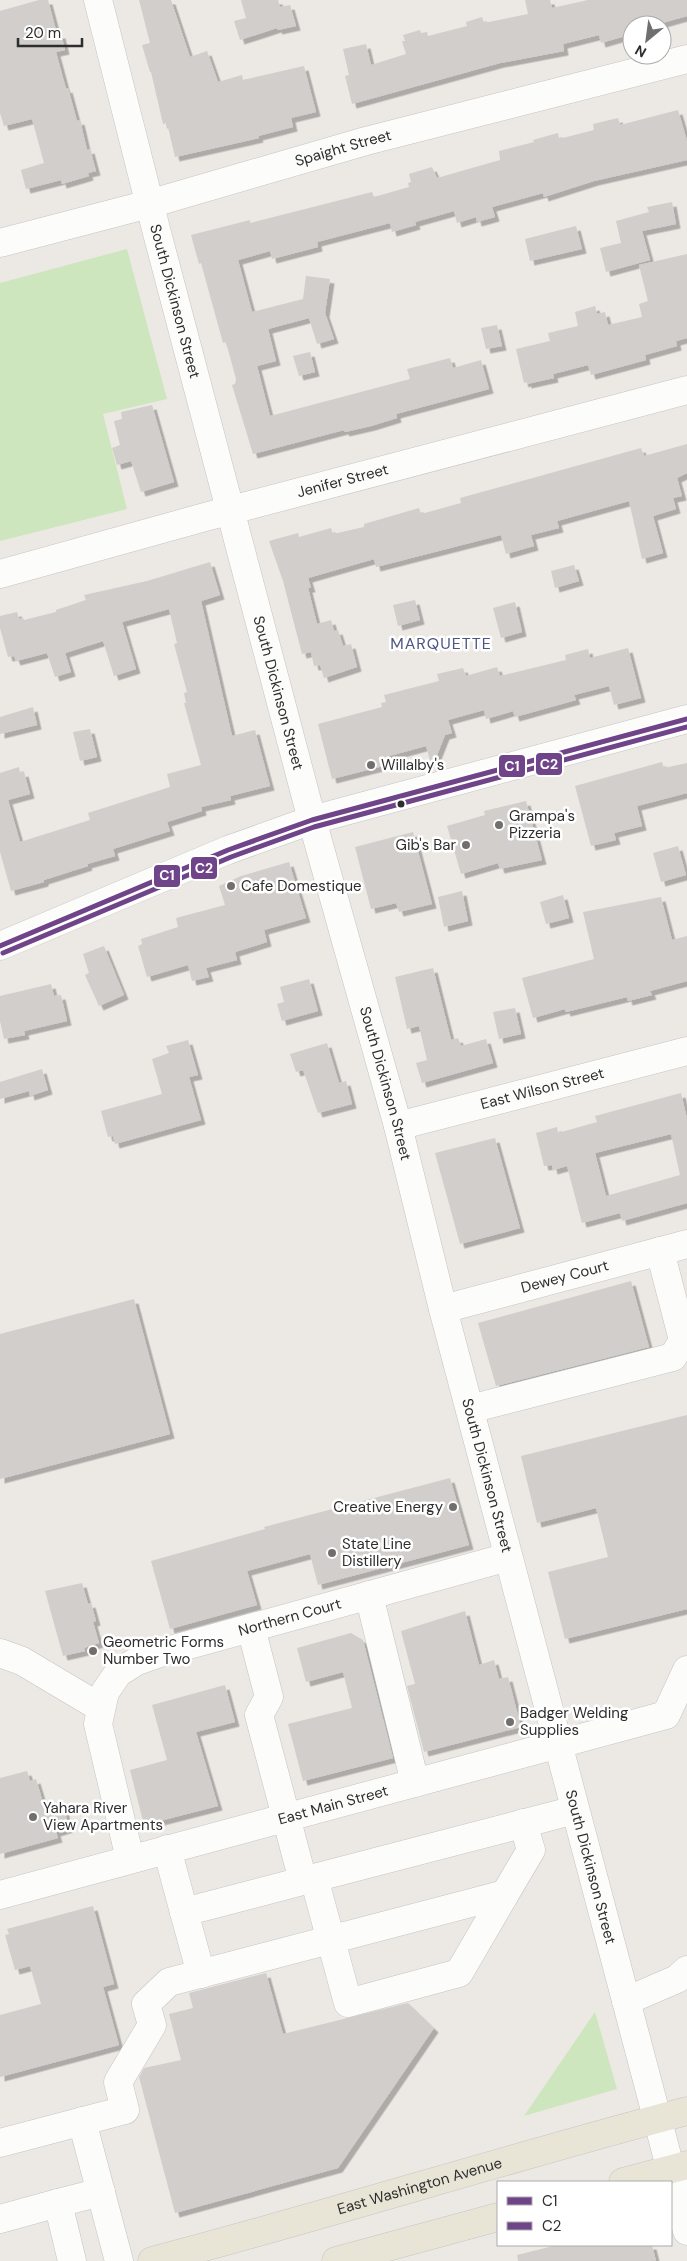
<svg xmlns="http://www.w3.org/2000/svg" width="687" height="2261" font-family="'DM Sans',sans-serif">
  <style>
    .green { fill: #cee6be }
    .building { fill: #d1cecb; fill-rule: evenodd; filter: url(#shadow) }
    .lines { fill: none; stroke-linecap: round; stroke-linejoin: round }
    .minor-casing { stroke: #c5c4c5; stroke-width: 29 }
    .major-casing { stroke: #c6c5c4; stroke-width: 29 }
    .minor { stroke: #fcfcfb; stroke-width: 28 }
    .major { stroke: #e8e4d6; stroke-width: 28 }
    .bus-1-casing { stroke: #fff; stroke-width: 9 }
    .bus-2-casing { stroke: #fff; stroke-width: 9 }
    .bus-1 { stroke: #704489; stroke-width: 5 }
    .bus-2 { stroke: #704489; stroke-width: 5 }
    .poi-dot { fill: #706f6e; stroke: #fff; stroke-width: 2 }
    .bus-dot { fill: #2e2e2e; stroke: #fff; stroke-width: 2 }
    .labels { text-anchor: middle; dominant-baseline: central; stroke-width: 5; stroke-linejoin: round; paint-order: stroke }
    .street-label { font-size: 15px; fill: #2e2e2e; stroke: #fff }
    .poi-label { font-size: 15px; fill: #2e2e2e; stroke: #fff; text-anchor: start }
    .neighbourhood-label { font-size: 16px; letter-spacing: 1px; fill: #4d5680; stroke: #fff }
    .line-badge { stroke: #fff; stroke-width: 2 }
    .badge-label { font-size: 14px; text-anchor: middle; font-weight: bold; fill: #fff }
  </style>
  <defs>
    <filter id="shadow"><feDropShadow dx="4.5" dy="4.5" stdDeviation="0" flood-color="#0004"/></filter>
  </defs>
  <rect width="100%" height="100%" fill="#ece8e4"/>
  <!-- green -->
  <path class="green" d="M 127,249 L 167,399 L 103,414 L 127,509 L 0,541 L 0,283 Z
    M 595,2012 L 617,2089 L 524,2116 Z"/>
  <!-- building -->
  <path class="building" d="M 39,0 L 48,0 L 57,34 L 61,34 L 65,50 L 56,52 L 66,89 L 68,88 L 77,121 L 80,120 L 87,150 L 90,149 L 96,171 L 88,173 L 89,176 L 62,184 L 61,180 L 26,189 L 21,170 L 44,163 L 32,119 L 4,126 L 0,113 L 0,11 Z
    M 139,0 L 171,0 L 190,57 L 207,51 L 218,82 L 242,75 L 243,80 L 304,66 L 316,112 L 291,118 L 293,127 L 258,136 L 259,138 L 175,157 L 167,123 L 163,124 L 151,72 L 150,72 L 142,45 L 150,43 Z
    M 241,0 L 278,0 L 280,7 L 290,5 L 296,26 L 278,30 L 277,28 L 240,40 L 234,21 L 246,18 Z
    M 525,0 L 550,0 L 552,8 L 588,0 L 687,0 L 687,16 L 655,25 L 632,25 L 632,34 L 601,43 L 599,35 L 563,44 L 564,51 L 500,63 L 352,104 L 345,76 L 349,75 L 343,49 L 366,44 L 371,65 L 406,54 L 402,41 L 405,41 L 403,35 L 420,30 L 421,33 L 427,32 L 428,36 L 467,26 L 466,22 L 482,17 L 484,23 L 528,14 Z
    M 678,110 L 687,141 L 687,160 L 594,181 L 544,197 L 543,193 L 492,207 L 495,217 L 477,222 L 476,217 L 457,223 L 454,211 L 415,222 L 416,225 L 392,232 L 390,223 L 317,242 L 318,247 L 272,259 L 270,251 L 238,260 L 252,312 L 303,299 L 306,276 L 330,279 L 325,313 L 334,339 L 317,344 L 309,318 L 268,329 L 276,361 L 257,366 L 270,416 L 410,379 L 407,369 L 450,358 L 453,368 L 481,360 L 489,389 L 396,414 L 397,418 L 371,426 L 345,432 L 344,430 L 253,454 L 232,385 L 235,384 L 236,379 L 226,342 L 223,343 L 201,263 L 199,264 L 191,235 L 250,220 L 250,223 L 372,192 L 374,197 L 409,187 L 408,183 L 411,182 L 409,174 L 432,167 L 437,178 L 500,160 L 499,151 L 534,142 L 533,140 L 558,133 L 559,139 L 594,130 L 593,124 L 618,118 L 620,125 Z
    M 672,202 L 676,224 L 642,231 L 650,260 L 606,272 L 600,248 L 621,243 L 616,221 L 649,212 L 647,207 Z
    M 576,226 L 582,249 L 530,261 L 525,239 Z
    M 687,254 L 687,338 L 676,341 L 677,346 L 645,355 L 646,360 L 591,375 L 588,365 L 553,374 L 554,378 L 527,384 L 527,382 L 524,383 L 516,349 L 550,341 L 548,333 L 578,326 L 575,312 L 595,306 L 597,314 L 605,312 L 608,325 L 642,317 L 639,304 L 648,301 L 639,265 Z
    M 497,325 L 502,346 L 486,349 L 481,328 Z
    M 310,352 L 315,372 L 299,376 L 293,356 Z
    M 152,405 L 174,482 L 141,492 L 131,461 L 117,465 L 112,448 L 120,445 L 114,421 L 122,419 L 121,412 Z
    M 687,444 L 687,473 L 677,478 L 682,496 L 673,498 L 676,509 L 653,516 L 663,553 L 642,559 L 629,501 L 557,521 L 559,528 L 531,535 L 534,546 L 506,554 L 501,535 L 376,567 L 374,559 L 308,578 L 311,588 L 308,588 L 317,624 L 331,620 L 334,631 L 338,630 L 343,646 L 351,644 L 357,667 L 324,678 L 320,665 L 314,666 L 311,652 L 302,654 L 283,581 L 269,541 L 298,533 L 299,537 L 331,528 L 333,534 L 364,527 L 364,524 L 419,508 L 421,514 L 461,503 L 460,498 L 641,448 L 644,456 Z
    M 210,562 L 220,595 L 201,601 L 232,736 L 255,730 L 270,786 L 230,796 L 231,800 L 201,807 L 202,811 L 167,822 L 170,831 L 113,849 L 115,856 L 87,864 L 88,866 L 44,880 L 44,882 L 11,891 L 0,852 L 0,773 L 19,767 L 20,773 L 24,772 L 30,794 L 8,800 L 20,842 L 90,820 L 88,813 L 170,787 L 167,774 L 201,765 L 184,703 L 186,703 L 184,693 L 187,692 L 174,644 L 177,643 L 169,609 L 122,622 L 136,669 L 114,676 L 103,641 L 65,653 L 71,672 L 55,677 L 47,653 L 16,661 L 14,656 L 8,657 L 0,628 L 0,616 L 17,612 L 19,619 L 23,618 L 24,620 L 56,612 L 56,610 L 86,600 L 84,595 L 147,581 Z
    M 574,565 L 579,581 L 555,588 L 551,571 Z
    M 415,600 L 420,620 L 398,626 L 393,605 Z
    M 515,602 L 522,632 L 501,638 L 493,608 Z
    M 628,648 L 641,698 L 614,705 L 609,686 L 574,695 L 576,700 L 515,717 L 513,711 L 486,719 L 484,710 L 448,720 L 452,733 L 445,735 L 432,768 L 426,746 L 389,756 L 391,764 L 332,779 L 318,724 L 382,707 L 381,703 L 386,702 L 384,695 L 439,681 L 437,674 L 463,668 L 466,676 L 497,667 L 500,676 L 566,660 L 565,655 L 588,649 L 590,658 Z
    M 33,707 L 37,725 L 0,734 L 0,717 Z
    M 90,729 L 97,757 L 80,761 L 73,732 Z
    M 662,762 L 664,768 L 687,763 L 687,793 L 637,806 L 642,826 L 614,833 L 616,840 L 591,846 L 575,786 Z
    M 526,801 L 542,860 L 500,869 L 498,863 L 461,874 L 447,826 L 485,815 L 484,811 Z
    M 413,832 L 432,904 L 399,912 L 396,903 L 371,909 L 355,847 Z
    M 678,846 L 686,875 L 661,882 L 653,853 Z
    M 289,862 L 306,918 L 264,930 L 267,942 L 235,952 L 237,960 L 206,968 L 209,977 L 192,981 L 188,965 L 147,977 L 138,946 L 142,944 L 141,939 L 178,927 L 176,918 L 225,905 L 219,886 L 241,876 Z
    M 462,891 L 468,921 L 444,927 L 438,897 Z
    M 563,895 L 569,918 L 546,924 L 540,902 Z
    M 661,897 L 672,940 L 687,936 L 687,981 L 650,991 L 652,995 L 628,1001 L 627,997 L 566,1012 L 565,1009 L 533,1018 L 522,978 L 594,959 L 583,912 Z
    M 104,946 L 124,995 L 99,1006 L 85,975 L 89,973 L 83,954 Z
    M 433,968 L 451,1040 L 458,1038 L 461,1046 L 486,1039 L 493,1063 L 422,1083 L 416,1063 L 427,1060 L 419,1026 L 407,1029 L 395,977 Z
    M 309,979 L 318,1011 L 282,1021 L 277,1004 L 284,1002 L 280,987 Z
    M 51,984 L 54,996 L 61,995 L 67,1021 L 24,1031 L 25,1035 L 4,1039 L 0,1021 L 0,996 Z
    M 515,1008 L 521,1034 L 499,1039 L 493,1012 Z
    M 188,1040 L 198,1075 L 189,1077 L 201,1120 L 115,1144 L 113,1136 L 108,1137 L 101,1111 L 162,1094 L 152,1059 L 169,1053 L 166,1046 Z
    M 327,1043 L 339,1083 L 346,1081 L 352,1104 L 318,1113 L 303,1070 L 296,1072 L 290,1054 Z
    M 42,1069 L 48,1090 L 30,1096 L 29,1091 L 0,1099 L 0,1082 Z
    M 681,1093 L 687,1119 L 687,1203 L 622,1221 L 620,1213 L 582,1223 L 567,1166 L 553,1170 L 552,1165 L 544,1166 L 536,1133 L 557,1127 L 558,1133 L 597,1122 L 595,1116 ZM 671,1134 L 680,1175 L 606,1196 L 595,1153 Z
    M 495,1138 L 520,1228 L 460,1244 L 435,1153 Z
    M 631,1281 L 649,1347 L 496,1386 L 478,1323 Z
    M 134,1299 L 170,1434 L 0,1479 L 0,1334 Z
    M 687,1415 L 687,1609 L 565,1639 L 548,1572 L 608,1557 L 596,1508 L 537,1523 L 521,1456 Z
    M 450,1478 L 469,1545 L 318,1585 L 310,1554 L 247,1571 L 257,1605 L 170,1629 L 151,1561 L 265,1529 L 264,1527 Z
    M 82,1583 L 88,1604 L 91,1603 L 96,1621 L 93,1622 L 99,1643 L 84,1648 L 85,1651 L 63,1656 L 45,1591 Z
    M 465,1611 L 479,1665 L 494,1660 L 499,1679 L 508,1677 L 521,1727 L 424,1752 L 407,1686 L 415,1684 L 401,1631 Z
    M 351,1633 L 363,1640 L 393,1758 L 303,1781 L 288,1724 L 352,1708 L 343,1672 L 306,1682 L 297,1648 Z
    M 225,1685 L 235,1722 L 196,1732 L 218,1806 L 144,1825 L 130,1770 L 167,1760 L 152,1705 Z
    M 27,1771 L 30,1781 L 36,1779 L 44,1806 L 62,1801 L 69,1828 L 56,1832 L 58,1838 L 0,1854 L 0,1778 Z
    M 93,1906 L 114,1984 L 103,1987 L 119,2045 L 0,2077 L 0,2015 L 41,2004 L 30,1966 L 15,1970 L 5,1935 L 9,1934 L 7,1929 Z
    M 266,1973 L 283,2034 L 408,2003 L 434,2028 L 338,2168 L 175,2213 L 139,2077 L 144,2068 L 181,2060 L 169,2014 L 193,2008 L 189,1993 Z
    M 557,2245 L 652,2245 L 656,2261 L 518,2261 L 517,2255 Z"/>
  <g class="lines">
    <!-- minor casing -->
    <g class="minor-casing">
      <g id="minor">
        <path id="s1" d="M 98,0 L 157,233 L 312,820 L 398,1126 L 443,1309 L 687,2231"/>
        <path id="s2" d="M 0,243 L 149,204 L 366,141 L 687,59"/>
        <path id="s3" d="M 0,574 L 205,517 L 687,390"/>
        <path d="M 0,946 L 228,850 L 312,820 L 687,719"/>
        <path id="s4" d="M 398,1126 L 687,1051"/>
        <path id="s5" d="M 443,1309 L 687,1244"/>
        <path d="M 470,1409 L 673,1357 L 683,1340 L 660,1251"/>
        <path d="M 369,1595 L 415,1783"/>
        <path d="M 251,1628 L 269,1697 L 259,1715 L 303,1881"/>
        <path d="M 0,1653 L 22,1661 L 101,1708"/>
        <path d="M 167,1849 L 184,1912 L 314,1878"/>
        <path id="s6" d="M 130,1859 L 98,1724 L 105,1692 L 118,1673 L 137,1661 L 163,1652 L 508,1557"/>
        <path d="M 505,1894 L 531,1850 L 523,1823"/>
        <path id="s7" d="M 0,1895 L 666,1715 L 687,1670"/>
        <path d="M 184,1912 L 201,1974"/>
        <path d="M 626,2001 L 677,1979 L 687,1970"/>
        <path d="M 82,2121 L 119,2261"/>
        <path d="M 0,2143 L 125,2110 L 118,2082 L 152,2025 L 146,2004 L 169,1982 L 505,1894 L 459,1973 L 348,2003 L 314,1878 L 575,1810"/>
        <path d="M 0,2219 L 58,2203"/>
        <path d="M 72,2261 L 58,2203 L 101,2192"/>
      </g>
    </g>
    <!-- major casing -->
    <g class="major-casing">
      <g id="major">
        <path d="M 623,2182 L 687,2165"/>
        <path id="s8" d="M 152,2261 C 331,2214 508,2158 687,2111"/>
        <path d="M 336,2261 L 498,2217"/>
      </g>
    </g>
    <!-- minor -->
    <use href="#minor" class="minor"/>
    <!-- major -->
    <use href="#major" class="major"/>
    <!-- bus-1 casing -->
    <g class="bus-1-casing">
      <path id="bus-1" d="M 0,946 L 228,850 L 312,820 L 687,719"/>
    </g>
    <!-- bus-2 casing -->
    <g class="bus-2-casing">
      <path id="bus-2" d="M 3,953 L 231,857 L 314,827 L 687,727"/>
    </g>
    <!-- bus-1 -->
    <use href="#bus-1" class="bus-1"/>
    <!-- bus-2 -->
    <use href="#bus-2" class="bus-2"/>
  </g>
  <!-- markers -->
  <g class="poi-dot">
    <circle cx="371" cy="765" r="5"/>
    <circle cx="499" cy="825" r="5"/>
    <circle cx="466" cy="845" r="5"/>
    <circle cx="231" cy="886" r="5"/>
    <circle cx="453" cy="1507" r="5"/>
    <circle cx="332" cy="1553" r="5"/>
    <circle cx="93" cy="1651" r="5"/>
    <circle cx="510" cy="1722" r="5"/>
    <circle cx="33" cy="1817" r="5"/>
  </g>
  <circle class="bus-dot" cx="401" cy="804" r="4.5"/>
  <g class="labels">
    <!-- street labels -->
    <g class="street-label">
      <text stroke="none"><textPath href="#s2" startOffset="356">Spaight Street</textPath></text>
      <text stroke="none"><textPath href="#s1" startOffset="311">South Dickinson Street</textPath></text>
      <text stroke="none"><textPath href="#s3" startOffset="355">Jenifer Street</textPath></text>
      <text stroke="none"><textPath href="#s1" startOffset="716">South Dickinson Street</textPath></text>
      <text stroke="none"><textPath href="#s1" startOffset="1121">South Dickinson Street</textPath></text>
      <text stroke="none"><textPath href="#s4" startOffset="149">East Wilson Street</textPath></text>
      <text stroke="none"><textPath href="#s5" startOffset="126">Dewey Court</textPath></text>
      <text stroke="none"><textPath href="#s1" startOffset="1526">South Dickinson Street</textPath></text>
      <text stroke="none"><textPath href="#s6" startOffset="376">Northern Court</textPath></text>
      <text stroke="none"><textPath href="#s7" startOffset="345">East Main Street</textPath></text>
      <text stroke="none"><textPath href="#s1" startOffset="1931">South Dickinson Street</textPath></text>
      <text stroke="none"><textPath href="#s8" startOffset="278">East Washington Avenue</textPath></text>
    </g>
    <!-- poi labels -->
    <g class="poi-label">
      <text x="381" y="765">Willalby's</text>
      <text x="509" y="816">Grampa's<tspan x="509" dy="17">Pizzeria</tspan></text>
      <text x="456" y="845" text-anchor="end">Gib's Bar</text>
      <text x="241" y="886">Cafe Domestique</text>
      <text x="443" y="1507" text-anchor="end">Creative Energy</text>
      <text x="342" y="1544">State Line<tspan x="342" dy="17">Distillery</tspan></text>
      <text x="103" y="1642">Geometric Forms<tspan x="103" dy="17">Number Two</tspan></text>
      <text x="520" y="1713">Badger Welding<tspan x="520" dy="17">Supplies</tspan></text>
      <text x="43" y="1808">Yahara River<tspan x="43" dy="17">View Apartments</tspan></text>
    </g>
    <!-- neighbourhood labels -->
    <g class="neighbourhood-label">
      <text x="441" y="643">MARQUETTE</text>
    </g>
  </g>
  <g class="line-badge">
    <rect x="535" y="752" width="28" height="24" rx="5" fill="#704489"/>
    <rect x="498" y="754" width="28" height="24" rx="5" fill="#704489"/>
    <rect x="190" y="856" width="28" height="24" rx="5" fill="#704489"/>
    <rect x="153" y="864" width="28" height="24" rx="5" fill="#704489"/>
  </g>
  <g class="badge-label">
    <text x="549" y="769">C2</text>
    <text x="512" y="771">C1</text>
    <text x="204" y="873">C2</text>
    <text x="167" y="880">C1</text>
  </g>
  <!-- legend -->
  <rect x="497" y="2181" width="175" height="65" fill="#ffffff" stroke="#ababab"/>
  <rect x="507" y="2197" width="25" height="8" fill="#704489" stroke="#ababab"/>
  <text x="542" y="2206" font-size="15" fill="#2e2e2e">C1</text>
  <rect x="507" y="2222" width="25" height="8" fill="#704489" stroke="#ababab"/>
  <text x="542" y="2231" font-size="15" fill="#2e2e2e">C2</text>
  <!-- north arrow -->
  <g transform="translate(647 40) rotate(209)"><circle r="24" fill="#ffffff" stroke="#ababab"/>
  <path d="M0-4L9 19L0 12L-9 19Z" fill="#706f6e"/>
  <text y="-8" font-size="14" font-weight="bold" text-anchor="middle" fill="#2e2e2e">N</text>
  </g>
  <!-- scale -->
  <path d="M18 38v8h64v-8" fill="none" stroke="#2e2e2e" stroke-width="2.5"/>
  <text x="25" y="38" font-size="15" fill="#2e2e2e" stroke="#ffffff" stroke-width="4" paint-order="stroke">20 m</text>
</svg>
